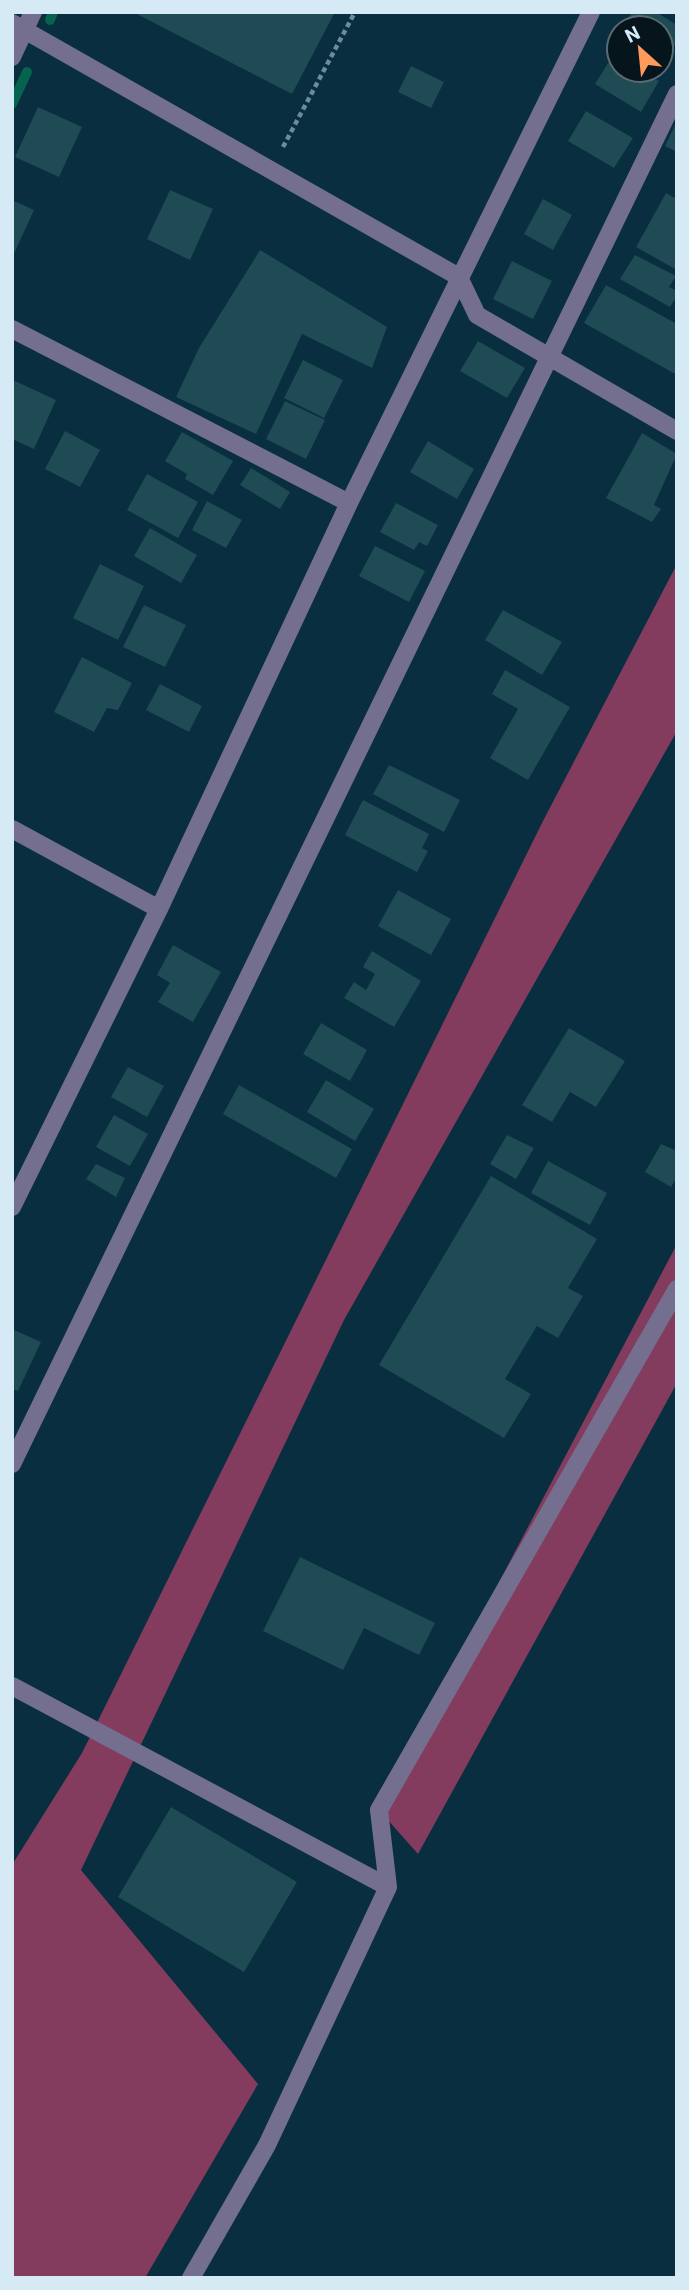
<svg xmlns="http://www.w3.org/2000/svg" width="689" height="2290" font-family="Roboto,sans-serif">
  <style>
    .forest { fill: #843c5e }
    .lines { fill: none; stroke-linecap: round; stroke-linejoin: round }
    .stream { stroke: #056450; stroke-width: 10 }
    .building { fill: #1e4b54 }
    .path { stroke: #6e8b99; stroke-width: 4.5; stroke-dasharray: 5 3.5; stroke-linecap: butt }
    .minor { stroke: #746f8e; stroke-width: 18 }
  </style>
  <rect width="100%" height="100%" fill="#082e3f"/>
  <!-- forest -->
  <path class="forest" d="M 677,564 L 677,731 L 344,1320 L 81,1870 L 258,2084 L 145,2278 L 12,2278 L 12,1865 L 82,1753 L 543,821 Z
    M 677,1244 L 677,1383 L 418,1854 L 379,1810 Z"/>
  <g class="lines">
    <!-- stream -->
    <path class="stream" d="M 50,20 L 53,12
      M 12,104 L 27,72"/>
  </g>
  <!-- building -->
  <path class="building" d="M 133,12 L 335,12 L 292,94 Z
    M 632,12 L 656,12 L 677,25 L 677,42 L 666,59 L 661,56 L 661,28 L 623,28 Z
    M 613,55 L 619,58 L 619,70 L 639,70 L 659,81 L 641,112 L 595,84 Z
    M 411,66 L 444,82 L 431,108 L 398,92 Z
    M 38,107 L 82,127 L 59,177 L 15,157 Z
    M 586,111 L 633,138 L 614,168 L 568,141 Z
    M 677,121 L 677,152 L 665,146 Z
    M 170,190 L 213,209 L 190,260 L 147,239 Z
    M 666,193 L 677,199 L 677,270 L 636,247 Z
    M 543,199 L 572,215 L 553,250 L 524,234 Z
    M 12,200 L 34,210 L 12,258 Z
    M 260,250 L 387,327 L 372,368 L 302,334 L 256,434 L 176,397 L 199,348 Z
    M 635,255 L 676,276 L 669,287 L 677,291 L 677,296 L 670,307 L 620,279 Z
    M 512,261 L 552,281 L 533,319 L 493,299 Z
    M 606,285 L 677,324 L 677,375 L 584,323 Z
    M 478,341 L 525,368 L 507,398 L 460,371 Z
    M 303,360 L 343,380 L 324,418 L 284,398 Z
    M 13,380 L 56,400 L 34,449 L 12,439 Z
    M 285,401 L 325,420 L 306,459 L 266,439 Z
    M 65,431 L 100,450 L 80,487 L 45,469 Z
    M 182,432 L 233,461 L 213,495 L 185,479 L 187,474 L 165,461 Z
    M 642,433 L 677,454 L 654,505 L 661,509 L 652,522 L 606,498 Z
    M 428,441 L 474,469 L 457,499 L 410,472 Z
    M 251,468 L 290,492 L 280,509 L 240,485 Z
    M 147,474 L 198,502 L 178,538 L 127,510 Z
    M 207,501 L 242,520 L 226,548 L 192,530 Z
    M 396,503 L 438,525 L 427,546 L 419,542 L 414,550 L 380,532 Z
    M 150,528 L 197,555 L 181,583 L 134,556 Z
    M 375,546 L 425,571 L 409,602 L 359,576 Z
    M 100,564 L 144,586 L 118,640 L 73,618 Z
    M 144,605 L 186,625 L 165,667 L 123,647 Z
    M 503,610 L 562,642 L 542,675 L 485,640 Z
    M 82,657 L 132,683 L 118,710 L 107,708 L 94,732 L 54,712 Z
    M 505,670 L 570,707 L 528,780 L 490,758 L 518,709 L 492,694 Z
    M 160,684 L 202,706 L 189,732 L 146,710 Z
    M 389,765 L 460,800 L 444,832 L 373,794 Z
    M 363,800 L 429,834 L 422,848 L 428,851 L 417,872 L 345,835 Z
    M 398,890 L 451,919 L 431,955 L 378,926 Z
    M 173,945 L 221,972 L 193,1022 L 158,1002 L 170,983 L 157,975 Z
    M 372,951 L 421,981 L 394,1027 L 344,998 L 354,982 L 366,990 L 375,974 L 363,967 Z
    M 321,1023 L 367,1050 L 350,1081 L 303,1054 Z
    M 569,1028 L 625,1061 L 596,1107 L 570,1092 L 552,1122 L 522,1105 Z
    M 128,1067 L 164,1086 L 147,1117 L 111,1097 Z
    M 326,1080 L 374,1109 L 355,1141 L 307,1112 Z
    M 239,1085 L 352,1149 L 336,1178 L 223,1114 Z
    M 114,1115 L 148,1134 L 130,1166 L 96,1147 Z
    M 507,1135 L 534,1148 L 516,1179 L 490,1164 Z
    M 661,1144 L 677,1151 L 677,1177 L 671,1187 L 645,1172 Z
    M 548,1161 L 607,1193 L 590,1225 L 531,1193 Z
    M 96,1164 L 125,1178 L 116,1197 L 86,1179 Z
    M 491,1176 L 597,1239 L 568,1288 L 583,1296 L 558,1338 L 537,1326 L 505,1379 L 531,1394 L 504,1438 L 379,1365 Z
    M 12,1329 L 41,1342 L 18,1391 L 12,1389 Z
    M 300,1557 L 435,1623 L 419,1655 L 364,1628 L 343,1670 L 263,1631 Z
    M 171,1807 L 297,1882 L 244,1972 L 118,1897 Z"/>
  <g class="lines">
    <!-- path -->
    <path class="path" d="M 283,147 L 355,12"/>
    <!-- minor -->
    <path class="minor" d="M 12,23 L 459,277 L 477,315 L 677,431
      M 12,57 L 33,12
      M 12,329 L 349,503
      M 12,829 L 159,909
      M 12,1207 L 159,909 L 349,503 L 591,12
      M 12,1464 L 677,94
      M 12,1686 L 388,1887
      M 191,2278 L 267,2145 L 388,1887 L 379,1810 L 677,1289"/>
  </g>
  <!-- border -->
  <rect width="689" height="2290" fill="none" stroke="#d6eaf5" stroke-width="28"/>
  <!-- north arrow -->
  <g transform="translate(640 49) rotate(333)"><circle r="33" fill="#06141c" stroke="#596a73" stroke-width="2"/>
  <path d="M0-5L12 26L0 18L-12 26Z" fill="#ff9b5a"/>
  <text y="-10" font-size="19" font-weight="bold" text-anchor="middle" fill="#d6eaf5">N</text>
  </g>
</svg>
